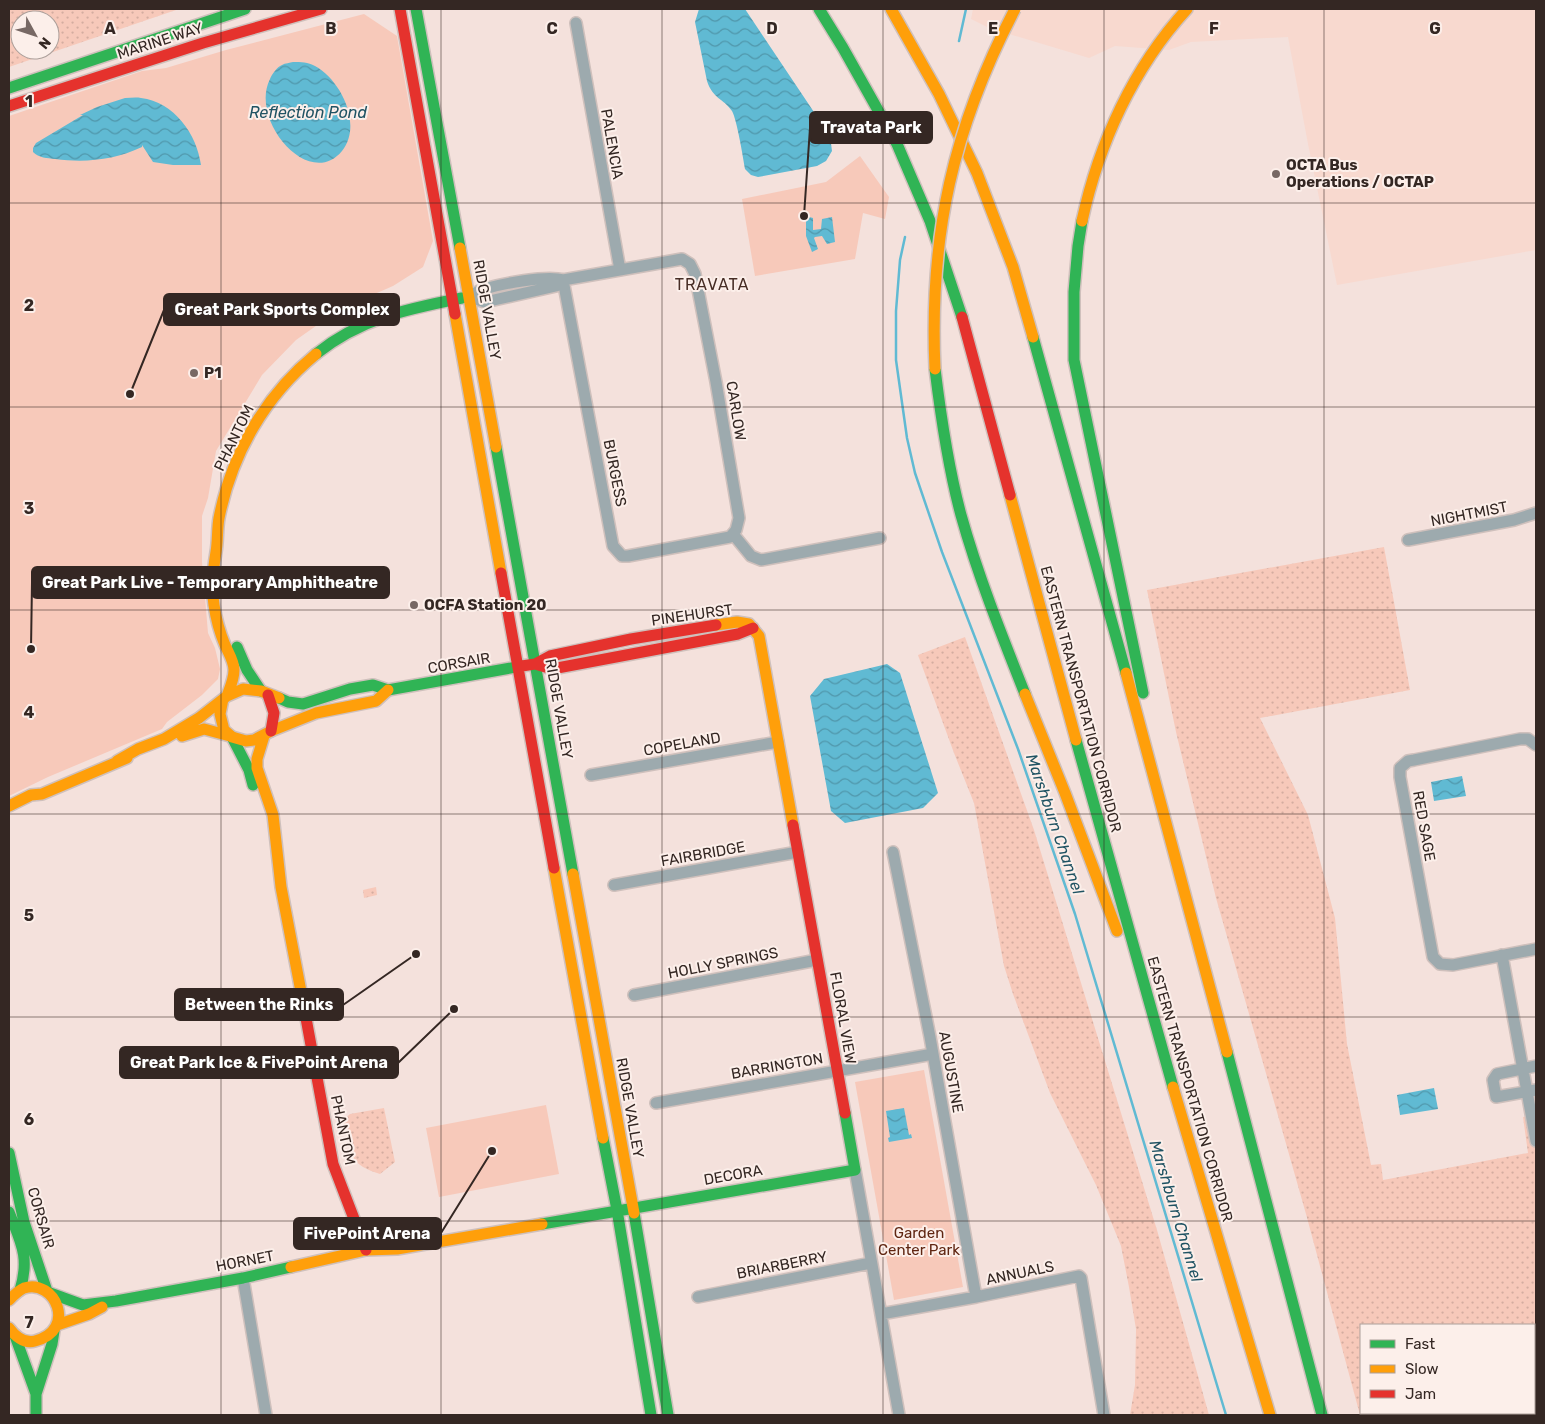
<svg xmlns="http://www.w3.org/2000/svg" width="1545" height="1424" font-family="Rubik,sans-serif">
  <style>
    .built { fill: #f8d9cf }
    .grass { fill: url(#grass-dots); fill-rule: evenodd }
    .green { fill: #f7c9ba }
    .water { fill: url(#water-waves) }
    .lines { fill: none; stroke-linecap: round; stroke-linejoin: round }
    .stream { stroke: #60bad3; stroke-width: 2.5 }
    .street-casing { stroke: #cfc0bc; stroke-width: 14 }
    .fast-casing { stroke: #cfc0bc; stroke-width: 14 }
    .slow-casing { stroke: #cfc0bc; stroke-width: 14 }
    .jam-casing { stroke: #cfc0bc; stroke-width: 14 }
    .street { stroke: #9daaae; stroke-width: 11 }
    .fast { stroke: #30b455; stroke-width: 11 }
    .slow { stroke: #ff9f0a; stroke-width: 11 }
    .jam { stroke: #e5322d; stroke-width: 11 }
    .slow-bridge-casing { stroke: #cfc0bc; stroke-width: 14; stroke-linecap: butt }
    .slow-bridge { stroke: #ff9f0a; stroke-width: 11 }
    .grid { fill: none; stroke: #342723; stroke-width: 1; stroke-opacity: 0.55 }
    .poi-dot { fill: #776864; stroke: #fcefea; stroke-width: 2 }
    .labels { text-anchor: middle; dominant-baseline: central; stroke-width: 4; stroke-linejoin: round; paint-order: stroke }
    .street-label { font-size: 15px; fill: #342723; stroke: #fcefea }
    .poi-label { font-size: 15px; font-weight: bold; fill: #342723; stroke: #fcefea; text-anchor: start }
    .park-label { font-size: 15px; fill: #602612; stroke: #fcefea }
    .water-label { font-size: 16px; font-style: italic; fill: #205363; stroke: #fcefea }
    .neighbourhood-label { font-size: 16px; letter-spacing: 1px; fill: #472d25; stroke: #fcefea }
    .grid-label { font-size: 16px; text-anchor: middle; font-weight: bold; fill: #342723; stroke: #fcefea; stroke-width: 4; stroke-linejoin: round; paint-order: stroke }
    .leader { fill: none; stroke: #342723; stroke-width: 2 }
    .callout-dot { fill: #342723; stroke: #fcefea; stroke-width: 2 }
    .callout { fill: #342723; stroke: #342723; stroke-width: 2 }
    .callout-label { font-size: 16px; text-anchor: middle; font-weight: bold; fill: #fff }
  </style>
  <defs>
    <pattern id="grass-dots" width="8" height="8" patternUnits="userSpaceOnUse" patternTransform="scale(1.25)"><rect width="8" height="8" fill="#f7c9ba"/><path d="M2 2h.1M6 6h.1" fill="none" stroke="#d4ada0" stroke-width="1.8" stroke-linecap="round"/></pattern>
    <pattern id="water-waves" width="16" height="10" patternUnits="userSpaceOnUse" patternTransform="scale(1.25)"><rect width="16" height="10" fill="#60bad3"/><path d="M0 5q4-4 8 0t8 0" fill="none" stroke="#5097ab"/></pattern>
  </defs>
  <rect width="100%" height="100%" fill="#f4e1dc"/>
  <!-- built -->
  <path class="built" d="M 973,9 L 1536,9 L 1536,250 L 1337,285 L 1308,144 L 1288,37 L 1191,42 L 1169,50 L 1115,46 L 1089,58 L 989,28 L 971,19 Z"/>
  <!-- grass -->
  <path class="grass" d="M 9,9 L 179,9 L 9,67 ZM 20,20 L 50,20 L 50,50 L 20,50 Z
    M 1384,547 L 1410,690 L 1260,718 L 1308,815 L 1335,918 L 1347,1044 L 1371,1165 L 1381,1164 L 1383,1180 L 1528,1153 L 1523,1117 L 1536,1115 L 1536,1415 L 1360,1415 L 1306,1214 L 1216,898 L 1176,732 L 1147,590 ZM 1361,1325 L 1534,1325 L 1534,1413 L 1361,1413 Z
    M 965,637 L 1034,830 L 1157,1230 L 1209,1415 L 1130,1415 L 1135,1385 L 1136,1329 L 1129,1287 L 1121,1246 L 1096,1185 L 1050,1093 L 1013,994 L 1004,966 L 974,803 L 954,753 L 918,655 Z
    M 376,887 L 377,895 L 364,898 L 363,890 Z
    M 384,1108 L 395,1162 L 380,1174 C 368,1170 356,1166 352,1154 C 350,1149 352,1143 351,1138 C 350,1131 344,1127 343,1120 L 350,1114 Z"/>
  <!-- green -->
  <path class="green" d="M 364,14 L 397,36 L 433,241 L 423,267 L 393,286 L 340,309 L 296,340 L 262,375 L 216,451 L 208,498 L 202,516 L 202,562 L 208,633 L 215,648 L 220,669 L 218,679 L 202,695 L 167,722 L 162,729 L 48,777 L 9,796 L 9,116 L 142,71 L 166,68 L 226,50 Z
    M 860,156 L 889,197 L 885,219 L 863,213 L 855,259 L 755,276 L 742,199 L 826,182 Z
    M 924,1070 L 963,1287 L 894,1300 L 855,1082 Z
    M 546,1105 L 559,1174 L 439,1197 L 426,1128 Z"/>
  <!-- water -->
  <path class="water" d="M 699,9 L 745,9 L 830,136 L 832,151 L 826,161 L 817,166 L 758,177 L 751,175 L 745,169 C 743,157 737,120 732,111 C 723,98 713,99 707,81 L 695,22 Z
    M 293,62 C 301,62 308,62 315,66 C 341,80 363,125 342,151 C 309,191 249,120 270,79 C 272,74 277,67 282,65 C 285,63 290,63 293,62 Z
    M 125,98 C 130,98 136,97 141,98 C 174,102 197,134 201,165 L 173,165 L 153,162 L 142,145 L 142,147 C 114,160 86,163 55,159 C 47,158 39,158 33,152 L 33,148 L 36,143 L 83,115 L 80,115 L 97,107 Z
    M 806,216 L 813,218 L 813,230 L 821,229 L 822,219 L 832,217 L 835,242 L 827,244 L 822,236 L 815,237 L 814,238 L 818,249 L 812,252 L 806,236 Z
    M 887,664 L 900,673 L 938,793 L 923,808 L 845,823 L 831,811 L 810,696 L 824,679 Z
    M 1462,776 L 1466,796 L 1434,801 L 1431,782 Z
    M 1434,1088 L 1438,1109 L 1400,1115 L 1397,1095 Z
    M 904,1108 L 909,1135 L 911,1134 L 912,1138 L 889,1142 L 888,1138 L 890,1137 L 886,1111 Z"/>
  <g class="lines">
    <!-- stream -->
    <path class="stream" d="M 959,41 L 966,9
      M 905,237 L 900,260 L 896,311 L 896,360 L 907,438 L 915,473 L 942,552 L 1018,749 L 1075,914 L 1226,1415"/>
    <!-- street casing -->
    <g class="street-casing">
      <path id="street" d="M 576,23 L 620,270
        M 470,297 C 474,294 479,290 484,289 C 501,284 547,275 563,280 L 682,259 L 690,264 L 695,274 L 716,382 L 739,518 L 736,530 L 730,537 L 628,556 L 622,556 L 613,546 L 563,280
        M 470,297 L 485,302 L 556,286 L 563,280
        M 733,534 L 751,556 L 761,560 L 880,538
        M 1408,540 L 1514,520 L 1536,513
        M 1536,745 L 1528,739 L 1520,739 L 1414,760 L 1408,761 L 1400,768 L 1400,777 L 1433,957 L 1440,964 L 1453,965 L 1536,949
        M 591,775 L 778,742
        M 893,852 L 930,1037 L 976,1297
        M 614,885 L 798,852
        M 1502,955 L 1536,1141
        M 634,995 L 817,960
        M 1536,1066 L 1497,1074 L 1493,1080 L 1496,1097 L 1536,1090
        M 656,1103 L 933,1054
        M 855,1170 L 899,1415
        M 243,1278 L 266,1415
        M 698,1297 L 871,1263
        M 881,1314 L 976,1297 L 1079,1276 L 1081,1278 L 1104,1415"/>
    </g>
    <!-- fast casing -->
    <g class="fast-casing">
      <path id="fast" d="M 416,9 L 460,248
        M 819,9 L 843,48 L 897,144 L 930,221 L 962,317
        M 9,88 L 245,9
        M 1082,221 L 1078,246 L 1074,292 L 1074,360 L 1143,693
        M 1033,337 L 1126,673
        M 316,354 C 361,318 407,309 462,298
        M 935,369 C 941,418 948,467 961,515 C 978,576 1002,636 1025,694
        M 496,447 L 573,874
        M 237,647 L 247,670 L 261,691
        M 279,698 L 288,702 L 303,704 L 350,689 L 373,685 L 388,690 L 522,666
        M 232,737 L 249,770 L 253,785
        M 1076,740 L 1173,1087
        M 1227,1052 L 1322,1415
        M 603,1138 L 617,1210 L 651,1415
        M 9,1153 L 24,1222 L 47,1291
        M 9,1212 C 21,1243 30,1257 20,1290
        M 634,1213 L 668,1415
        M 542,1224 L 855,1170 L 845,1113
        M 50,1293 L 83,1305 L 116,1301 L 243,1278 L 291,1267
        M 15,1336 L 36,1394
        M 36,1415 L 36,1394 L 52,1344 L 54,1331"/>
    </g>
    <!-- slow casing -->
    <g class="slow-casing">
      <path id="slow" d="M 891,9 L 939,94 L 977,173 L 1013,267 L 1033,337
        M 1082,221 C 1099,143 1133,68 1187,9
        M 460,248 L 496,447
        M 455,314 L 501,573
        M 1010,495 L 1076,740
        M 716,625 L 737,622 L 749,624 L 759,636 L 793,825
        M 1126,673 L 1227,1052
        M 1025,694 L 1065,793 L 1117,931
        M 227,696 C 230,688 234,679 234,670 C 234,661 229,654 225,645 C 220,633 216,619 214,605 C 211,587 213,570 216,552 C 218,541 217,529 219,518 C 232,453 265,396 316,354
        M 223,699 L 220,714 L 224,730 L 232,737 L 246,741 L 254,740 L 271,731 L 316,713 L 376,701 L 388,690
        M 182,736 L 204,729 L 230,736
        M 264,736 L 257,759 L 257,768 L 273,815 L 281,887 L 303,1002
        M 117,761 L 138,749 L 164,739 L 199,718 L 227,696 L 243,689 L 261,691 L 279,698
        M 9,806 L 31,795 L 42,794 L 127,758
        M 554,868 L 603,1138
        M 573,874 L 634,1213
        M 1173,1087 L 1270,1415
        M 291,1267 L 366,1250 L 397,1249 L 542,1224
        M 9,1300 C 13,1296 19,1290 24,1288 C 55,1278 78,1330 35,1341 C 24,1344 15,1336 9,1328
        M 57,1325 L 89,1314 L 102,1307"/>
    </g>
    <!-- jam casing -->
    <g class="jam-casing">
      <path id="jam" d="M 400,9 L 455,314
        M 9,106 L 203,43 L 321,9
        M 962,317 L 1010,495
        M 501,573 L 554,868
        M 535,664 L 552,669 L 738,634 L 753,628
        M 522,666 L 535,664 L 550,656 L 631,639 L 716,625
        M 268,695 L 274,713 L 271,731
        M 793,825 L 845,1113
        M 303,1002 L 333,1164 L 366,1250"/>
    </g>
    <!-- street -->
    <use href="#street" class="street"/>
    <!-- fast -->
    <use href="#fast" class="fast"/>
    <!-- slow -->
    <use href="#slow" class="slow"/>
    <!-- jam -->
    <use href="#jam" class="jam"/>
    <!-- slow-bridge casing -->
    <g class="slow-bridge-casing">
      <path id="slow-bridge" d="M 935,369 C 929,235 953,128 1015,9"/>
    </g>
    <!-- slow-bridge -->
    <use href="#slow-bridge" class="slow-bridge"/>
  </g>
  <!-- grid -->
  <path class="grid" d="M 221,9 L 221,1415M 441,9 L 441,1415M 662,9 L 662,1415M 883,9 L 883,1415M 1104,9 L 1104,1415M 1324,9 L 1324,1415M 9,203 L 1536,203M 9,407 L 1536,407M 9,610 L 1536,610M 9,814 L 1536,814M 9,1017 L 1536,1017M 9,1221 L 1536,1221"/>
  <!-- markers -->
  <g class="poi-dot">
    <circle cx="1276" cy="174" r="5"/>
    <circle cx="194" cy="373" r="5"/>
    <circle cx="414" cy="605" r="5"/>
  </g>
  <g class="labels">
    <!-- street labels -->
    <g class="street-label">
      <text transform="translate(160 41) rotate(-18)">MARINE WAY</text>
      <text transform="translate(612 144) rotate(80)">PALENCIA</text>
      <text transform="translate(487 310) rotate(80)">RIDGE VALLEY</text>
      <text transform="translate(736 411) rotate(81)">CARLOW</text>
      <text transform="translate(234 438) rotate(-64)">PHANTOM</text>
      <text transform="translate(615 473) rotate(79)">BURGESS</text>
      <text transform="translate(1469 514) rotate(-11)">NIGHTMIST</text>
      <text transform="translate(692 615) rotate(-8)">PINEHURST</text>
      <text transform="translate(459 663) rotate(-10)">CORSAIR</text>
      <text transform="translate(1081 699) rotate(75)">EASTERN TRANSPORTATION CORRIDOR</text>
      <text transform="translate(559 709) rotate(80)">RIDGE VALLEY</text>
      <text transform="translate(682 744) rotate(-10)">COPELAND</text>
      <text transform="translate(1424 826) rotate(80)">RED SAGE</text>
      <text transform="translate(703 854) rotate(-10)">FAIRBRIDGE</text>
      <text transform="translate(723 963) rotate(-11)">HOLLY SPRINGS</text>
      <text transform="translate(843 1018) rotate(80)">FLORAL VIEW</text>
      <text transform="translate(777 1066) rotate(-10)">BARRINGTON</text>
      <text transform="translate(951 1072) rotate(80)">AUGUSTINE</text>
      <text transform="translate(1190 1089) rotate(74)">EASTERN TRANSPORTATION CORRIDOR</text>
      <text transform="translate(630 1108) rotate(80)">RIDGE VALLEY</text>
      <text transform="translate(343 1130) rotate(78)">PHANTOM</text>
      <text transform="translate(733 1175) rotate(-10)">DECORA</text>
      <text transform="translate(41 1218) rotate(74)">CORSAIR</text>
      <text transform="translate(245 1261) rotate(-11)">HORNET</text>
      <text transform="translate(782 1265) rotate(-11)">BRIARBERRY</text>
      <text transform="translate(1020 1273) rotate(-12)">ANNUALS</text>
    </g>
    <!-- poi labels -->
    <g class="poi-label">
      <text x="1286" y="165">OCTA Bus<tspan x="1286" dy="17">Operations / OCTAP</tspan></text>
      <text x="204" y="373">P1</text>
      <text x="424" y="605">OCFA Station 20</text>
    </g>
    <!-- park labels -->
    <g class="park-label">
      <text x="919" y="1233">Garden<tspan x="919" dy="17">Center Park</tspan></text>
    </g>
    <!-- water labels -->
    <g class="water-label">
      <text x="308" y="112">Reflection Pond</text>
      <text transform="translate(1055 824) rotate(71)">Marshburn Channel</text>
      <text transform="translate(1176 1211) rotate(73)">Marshburn Channel</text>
    </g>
    <!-- neighbourhood labels -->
    <g class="neighbourhood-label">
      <text x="712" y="284">TRAVATA</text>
    </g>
  </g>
  <g class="grid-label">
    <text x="110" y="34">A</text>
    <text x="331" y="34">B</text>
    <text x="552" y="34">C</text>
    <text x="772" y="34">D</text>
    <text x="993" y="34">E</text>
    <text x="1214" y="34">F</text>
    <text x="1435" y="34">G</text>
    <text x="29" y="107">1</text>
    <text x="29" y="311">2</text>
    <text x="29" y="514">3</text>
    <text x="29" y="718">4</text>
    <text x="29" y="921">5</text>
    <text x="29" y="1125">6</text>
    <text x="29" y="1328">7</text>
  </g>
  <!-- callouts -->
  <path class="leader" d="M804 216L810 128M130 394L164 310M31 649L32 582M416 954L343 1005M454 1009L398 1063M492 1151L441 1233"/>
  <g class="callout-dot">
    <circle cx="804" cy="216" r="5"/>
    <circle cx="130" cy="394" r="5"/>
    <circle cx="31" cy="649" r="5"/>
    <circle cx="416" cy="954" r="5"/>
    <circle cx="454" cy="1009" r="5"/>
    <circle cx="492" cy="1151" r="5"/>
  </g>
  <g class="callout">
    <rect x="810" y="112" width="122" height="31" rx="5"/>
    <rect x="164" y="294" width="235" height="31" rx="5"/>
    <rect x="32" y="567" width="357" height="31" rx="5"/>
    <rect x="175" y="989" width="168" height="31" rx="5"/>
    <rect x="120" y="1047" width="278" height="31" rx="5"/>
    <rect x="294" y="1218" width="147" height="31" rx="5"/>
  </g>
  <g class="callout-label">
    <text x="871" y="133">Travata Park</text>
    <text x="282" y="315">Great Park Sports Complex</text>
    <text x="210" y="588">Great Park Live - Temporary Amphitheatre</text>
    <text x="259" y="1010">Between the Rinks</text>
    <text x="259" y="1068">Great Park Ice &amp; FivePoint Arena</text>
    <text x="367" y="1239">FivePoint Arena</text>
  </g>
  <!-- border -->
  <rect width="1545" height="1424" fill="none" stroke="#342723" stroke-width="20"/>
  <!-- legend -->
  <rect x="1360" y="1324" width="175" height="90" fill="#fcefea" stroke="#ac9f9a"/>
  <rect x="1370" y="1340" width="25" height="8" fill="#30b455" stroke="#ac9f9a"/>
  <text x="1405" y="1349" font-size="15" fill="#342723">Fast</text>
  <rect x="1370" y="1365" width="25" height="8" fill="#ff9f0a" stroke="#ac9f9a"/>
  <text x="1405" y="1374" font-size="15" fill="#342723">Slow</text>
  <rect x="1370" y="1390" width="25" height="8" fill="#e5322d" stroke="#ac9f9a"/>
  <text x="1405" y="1399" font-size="15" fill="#342723">Jam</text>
  <!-- north arrow -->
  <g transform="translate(35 35) rotate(130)"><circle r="24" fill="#fcefea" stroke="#ac9f9a"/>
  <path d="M0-4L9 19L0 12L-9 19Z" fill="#776864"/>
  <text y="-8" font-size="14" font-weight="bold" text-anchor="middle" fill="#342723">N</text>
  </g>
</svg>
